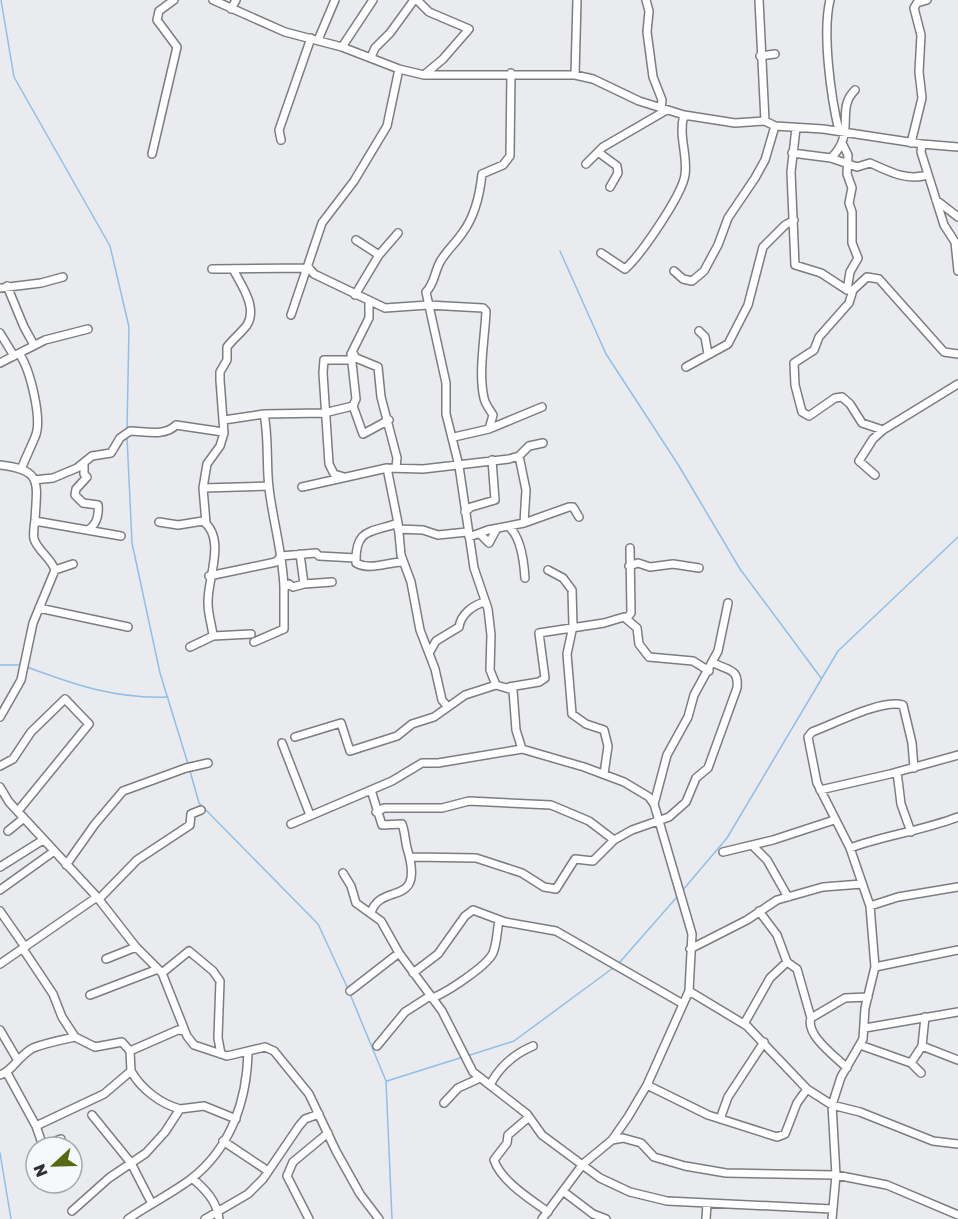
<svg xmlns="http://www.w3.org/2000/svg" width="958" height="1219" font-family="'Golos Text',sans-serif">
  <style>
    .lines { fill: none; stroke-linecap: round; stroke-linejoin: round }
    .stream { stroke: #8fbfe9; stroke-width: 1.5 }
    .minor-casing { stroke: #7c7d80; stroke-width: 10 }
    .minor { stroke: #fff; stroke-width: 7 }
  </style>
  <rect width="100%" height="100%" fill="#eaebee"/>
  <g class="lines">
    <!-- stream -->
    <path class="stream" d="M 1,0 L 14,77 L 110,246 L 129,327 L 127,429
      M 560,251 L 606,354 L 679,466 L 740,569 L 821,678
      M 127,437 L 132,543 L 160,673 L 188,764
      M 0,665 L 20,665
      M 27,667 C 75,685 116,699 168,697
      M 190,771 L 199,803 L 318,924 L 348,989
      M 682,891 L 727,838 L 838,651 L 958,537
      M 619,963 L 677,897
      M 350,994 L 386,1081 L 392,1219
      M 467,1056 L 514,1041 L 613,968
      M 387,1081 L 463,1057
      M 0,1153 L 11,1219"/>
    <!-- minor casing -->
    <g class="minor-casing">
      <path id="minor" d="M 213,0 L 285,32 L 342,47 L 399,69 L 424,75 L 575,75 L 593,79 L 639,101 L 684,115 L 735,123 L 765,121 L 775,126 L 823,129 L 922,144 L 958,147
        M 417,0 L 429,12 L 469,29 L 443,59 L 424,75
        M 646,0 L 649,11 L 647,32 L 653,77 L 662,100 L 661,108
        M 759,0 L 765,121
        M 830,0 C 822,33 831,98 839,131
        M 231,9 L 236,0
        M 318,40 L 335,0
        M 342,47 L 373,0
        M 760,56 L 775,54
        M 371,57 L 375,48 L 390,33 L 414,0
        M 511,73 L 510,156 L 503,165 L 482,174 C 480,193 475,216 463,232 C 456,243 446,251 440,262 C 434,273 435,283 426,292 L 446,383 L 446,414 L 459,466 L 474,568 L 488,609 L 491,635 L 490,670 L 496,685 L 513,690 L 516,730 L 522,749
        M 575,75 L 577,0
        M 796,128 L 791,172 L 795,265 L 821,273 L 847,290 L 853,290 L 867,277 L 879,279 L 944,352 L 958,354
        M 281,140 L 279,130 L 311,38
        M 911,143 L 922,98 L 919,72 L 921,35 L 914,8 L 917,3 L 927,0
        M 922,144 L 921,152 L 944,225 L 955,242 L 958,271
        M 843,145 L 848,155 L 847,174 L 852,188 L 849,203 L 852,212 L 852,243 L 858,258 L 850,272 L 847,290
        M 598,152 L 617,166 L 618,173 L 610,187
        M 792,153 L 831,158 L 857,167 L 870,163 C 887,170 903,180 923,176
        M 152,154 L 177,47 L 157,20 L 159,11 L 174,0
        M 831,158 C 857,133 835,109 855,90
        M 586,164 L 603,147 L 665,111
        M 936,200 L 958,217
        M 601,253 L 625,269 C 641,255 682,195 685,175 C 688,155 678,136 684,115
        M 379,255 L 398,233
        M 212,269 L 309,268 L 314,274 L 385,308 L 428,305 L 483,308 L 486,311 C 485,337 478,373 484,398 C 485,404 490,410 493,415 L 489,429
        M 674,271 L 683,279 L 692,281 L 704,271 L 718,245 L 728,218 L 755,178 L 765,160 L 775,126
        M 7,286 L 24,327 L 34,345
        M 0,288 L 41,283 L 63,277
        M 853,290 L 849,303 L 819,337 L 814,350 L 794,363 L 795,385 L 802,412 L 809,416 L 835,398 L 842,397 L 850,404 L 862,423 L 883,430
        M 355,295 L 379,255 L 356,240
        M 369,302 L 369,318 L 351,354 L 356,399 L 353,406 L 363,434 L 389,420
        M 291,315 L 322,223 L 354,181 L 387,126 L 399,69
        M 699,331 L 705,337 L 708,354
        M 0,333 L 14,356
        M 353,353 L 356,358 L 378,367 L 381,397 L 397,458 L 396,467
        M 20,355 C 30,370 43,420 35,437 C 31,447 26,457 22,467
        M 0,363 L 45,340 L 88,329
        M 686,367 L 728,344 L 748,305 L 763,247 L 785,225 L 794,220
        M 264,414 C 269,439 266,463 269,488 C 273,522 283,554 284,588
        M 224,420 L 264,414 L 324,413 L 353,406
        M 454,437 L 489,429 L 542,407
        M 519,456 L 526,490 L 524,523
        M 84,463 L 84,474 L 87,477 L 76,489 L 75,495 L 83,503 L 98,505 C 99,516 97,524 88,530
        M 0,465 C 43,470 37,482 35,520 C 34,526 33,533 34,539 C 38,551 51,558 55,570 L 33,623 L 21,680 L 0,717
        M 387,468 L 398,523 C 372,533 355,527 356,563 C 371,571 387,562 403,562
        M 875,475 L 859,461 L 873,439 L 883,430 L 958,384
        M 344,477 L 334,474 L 329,464 L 323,373 L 324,360 L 351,360
        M 34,480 L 53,478 L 77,468 L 92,456 L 111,453 L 120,438 L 130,431 C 144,431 165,437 176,425 L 223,432
        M 302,487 L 387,468 L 423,469 L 509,459 L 519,456 L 529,446 L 543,443
        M 203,488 L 269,486
        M 465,512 L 471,507 L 495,500 L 492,460
        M 35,521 L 121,536
        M 159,522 L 178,525 L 203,521 C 227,539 207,579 208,603 C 208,615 212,625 213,636
        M 206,523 L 203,488 L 207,464 L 220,446 L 224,433 L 220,380 L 220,372 L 227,360 L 227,347 C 233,339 242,332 247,325 C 258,307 241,285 233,269
        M 398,523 L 401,555 L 411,582 L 420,630 L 435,669 L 442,700 L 447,706
        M 509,527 C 521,537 524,563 525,578
        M 398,529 L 423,530 L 438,535 L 467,532
        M 480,534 L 489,543 L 496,530
        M 469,537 L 488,530 L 524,523 L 569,507 L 573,507 L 579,517
        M 629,566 L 638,563 L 650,567 L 673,564 L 699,568
        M 55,570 L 73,564
        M 548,570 L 563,578 L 572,590 L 573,626 L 567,654 L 572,714 L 586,724 L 604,730 L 608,746 L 604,774
        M 209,576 L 276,562 L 281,556 L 316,553 L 319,556 L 356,558
        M 304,584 L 332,582
        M 39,608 L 128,627
        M 627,618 L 631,613 L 630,548
        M 254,642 L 284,629 L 284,588 L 289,584 L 293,587 L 304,584 L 300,554
        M 190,647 L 213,636 L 251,634
        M 429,653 L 436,641 L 459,627 C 461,614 473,605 485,602
        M 509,687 L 539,682 L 545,678 L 539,633 L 604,623 L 624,617 L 637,628 L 639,644 L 649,657 L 693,661 L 709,671
        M 295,737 L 341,723 L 350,751 L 397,736 L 412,724 L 434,717 L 465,695 L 496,685
        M 282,743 L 310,815
        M 0,766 L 13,759 L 31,732 L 65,699 L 89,724 L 18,811
        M 897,772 L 901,804 L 911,832
        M 0,787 L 9,802 L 97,897 L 136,947 L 162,973 L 187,1036 L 194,1045 L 227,1056 L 265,1047 L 274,1051 L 309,1094 L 336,1151 L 360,1194 L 379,1219
        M 371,790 L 382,825 L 402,824 C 405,832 405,840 407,848 C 426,910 380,881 371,913
        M 820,790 L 890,774 L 958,755
        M 654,804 L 667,755 L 688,717 L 694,695 L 718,651 L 728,603
        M 376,812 L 384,808 L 442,808 L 469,801 L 551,805 L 589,821 L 614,840
        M 291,824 L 392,781 L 422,763 L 438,763 L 522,749 L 584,767 L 624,782 L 649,797 L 654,804 L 692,934 L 689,991 L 647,1085 L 628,1117 L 612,1140 L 583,1164 L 542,1219
        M 8,831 L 24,818
        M 753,846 L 767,860 L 788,897
        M 850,848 C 885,835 922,831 958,817
        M 723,852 L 773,840 L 834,820
        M 412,857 L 476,858 L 522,873 L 544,887 L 556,889 L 575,859 L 593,861 L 614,840 L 632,830 L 669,817 L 686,802 L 696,778 L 708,768 L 737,688 C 739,668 728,671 714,663
        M 66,865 L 95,824 L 123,791 L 186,768 L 208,763
        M 0,867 L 43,840
        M 343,873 L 351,886 L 356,903 L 381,921 L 399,953 L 442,1011 L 473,1072 L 527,1114 L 542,1135 L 600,1178 L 630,1192 L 667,1201 L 832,1209
        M 0,890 L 53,852
        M 99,899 L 137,860 L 190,825 L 191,814 L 201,810
        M 870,906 L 898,897 L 958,887
        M 0,911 L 25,947
        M 759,911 L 777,935 L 787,962 L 797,969 L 811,1018
        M 23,949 L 53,994 L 62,1017 L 75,1037 L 95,1047 L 122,1042 L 130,1051
        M 690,949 L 747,920 L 777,900 L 823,887 L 862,884
        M 106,959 L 136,947
        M 0,964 L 97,897
        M 875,967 L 958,950
        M 162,973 L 189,951 L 213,971 L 220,981 L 218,1038 L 221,1054
        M 413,973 L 438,954 L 465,916 L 473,910 L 505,922 L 556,931 L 683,1004
        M 350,991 L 399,953
        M 689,991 L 747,1026 L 807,1089 L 832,1105 L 860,1112 L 933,1141 L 958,1144
        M 90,995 L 158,969
        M 432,998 C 446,993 487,966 493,953 C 497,943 497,931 499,920
        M 744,1024 L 770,978 L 787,962
        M 865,1028 L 958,1012
        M 0,1030 L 17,1059
        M 860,1045 L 911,1063 L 921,1073
        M 377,1046 L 405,1012 L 430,996
        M 922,1046 L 958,1060
        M 911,1063 L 922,1046 L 925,1017
        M 847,1068 C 836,1057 805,1035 811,1018 L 845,998 L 868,997
        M 131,1071 L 130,1051 L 178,1030 L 185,1031
        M 7,1073 L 36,1126 L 104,1094 L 131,1071 C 141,1089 161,1104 180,1109
        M 0,1075 C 12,1072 19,1055 33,1048 C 46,1043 61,1040 75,1037
        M 491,1083 C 501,1065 514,1054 533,1046
        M 647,1085 L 708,1115 L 777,1137 L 785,1134 L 797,1103 L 807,1089
        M 444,1103 L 458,1088 L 480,1078
        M 92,1115 L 131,1163 L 152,1204
        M 529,1117 L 508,1135 L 507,1143 L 494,1160 C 501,1181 530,1199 548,1212
        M 720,1119 L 728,1097 L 764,1042
        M 36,1126 L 43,1146 L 61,1139
        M 612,1140 L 623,1138 L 641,1143 L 654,1157 L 685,1166 L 726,1173 L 836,1175 L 887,1185 L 958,1215
        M 223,1141 L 268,1171
        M 192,1178 C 205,1189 217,1201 219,1219
        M 564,1192 L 593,1214 L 606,1219
        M 72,1211 L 109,1178 L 146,1153 L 165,1132 L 180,1109 L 204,1106 L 236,1119
        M 128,1219 C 148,1205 171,1194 191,1179 C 231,1148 247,1100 248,1052
        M 205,1219 L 248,1194 L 263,1179 L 299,1126 L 305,1119 L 319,1114
        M 309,1219 L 287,1176 L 293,1162 L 328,1133
        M 706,1219 L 707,1204
        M 832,1219 L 836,1175 L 832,1105 L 841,1077 L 863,1039 L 865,1008 L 875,967 L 870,906 L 850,848 L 817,783 L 808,737 L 812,732 C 834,724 881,699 903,705 L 912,743 L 914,768"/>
    </g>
    <!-- minor -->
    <use href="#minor" class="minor"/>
  </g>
  <!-- north arrow -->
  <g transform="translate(54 1165) rotate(248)"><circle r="28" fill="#f7f8fc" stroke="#a7a8ab" stroke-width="1.5"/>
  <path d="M0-4.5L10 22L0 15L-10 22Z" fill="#566812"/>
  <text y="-9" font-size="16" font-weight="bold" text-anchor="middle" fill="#303032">N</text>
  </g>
</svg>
